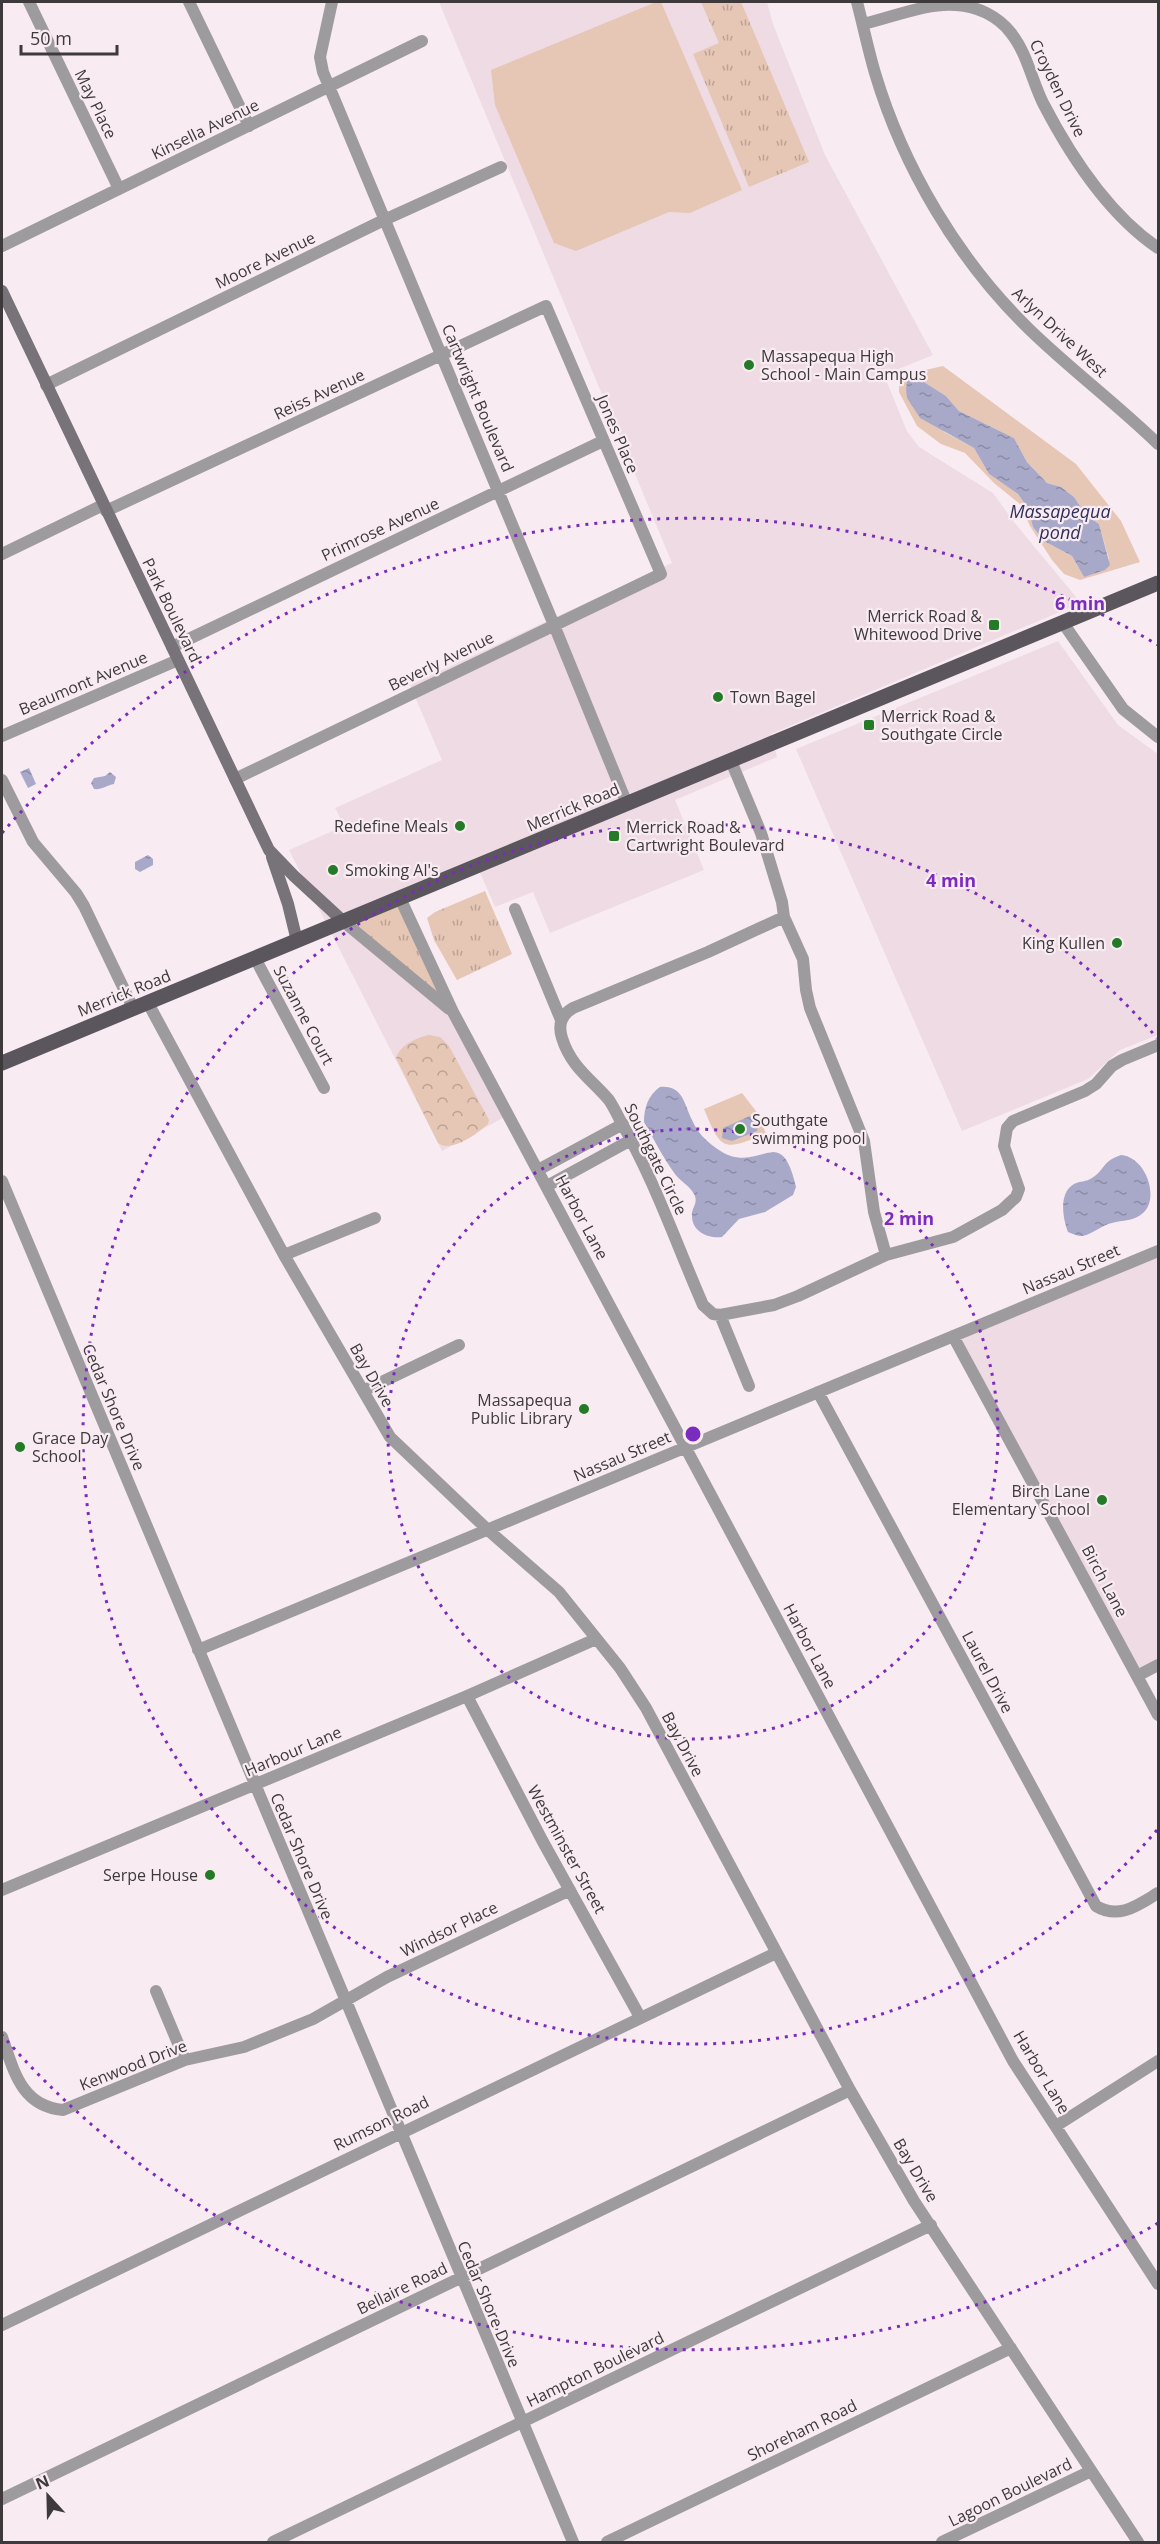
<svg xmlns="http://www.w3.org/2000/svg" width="1160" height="2544" font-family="'Open Sans',sans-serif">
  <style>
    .built { fill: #eedbe4 }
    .green { fill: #e6c6b5; fill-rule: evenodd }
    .forest { fill: url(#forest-crowns) }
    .park { fill: url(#park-tufts) }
    .water { fill: url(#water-ripples) }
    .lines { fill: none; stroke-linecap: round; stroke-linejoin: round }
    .minor { stroke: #9e9b9f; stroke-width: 12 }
    .secondary { stroke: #777379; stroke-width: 12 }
    .primary { stroke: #5b565d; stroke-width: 15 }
    .ring { fill: none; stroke: #7b2cbf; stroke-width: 3; stroke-dasharray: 3 6 }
    .poi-dot { fill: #247a27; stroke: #f8ecf2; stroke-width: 2 }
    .labels { text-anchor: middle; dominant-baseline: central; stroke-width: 4.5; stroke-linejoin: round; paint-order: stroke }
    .street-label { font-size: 16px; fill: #3e393b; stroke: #f8ecf2 }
    .poi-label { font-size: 16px; fill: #3e393b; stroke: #f8ecf2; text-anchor: start }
    .water-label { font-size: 18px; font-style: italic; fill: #32305b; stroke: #f8ecf2 }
    .centre { fill: #7b2cbf; stroke: #f8ecf2; stroke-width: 3 }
    .ring-label { font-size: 18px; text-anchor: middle; font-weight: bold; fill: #7b2cbf; stroke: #f8ecf2; stroke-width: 4.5; stroke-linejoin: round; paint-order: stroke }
  </style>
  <defs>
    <pattern id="forest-crowns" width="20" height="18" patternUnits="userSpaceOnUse" patternTransform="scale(1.5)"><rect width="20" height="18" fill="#e6c6b5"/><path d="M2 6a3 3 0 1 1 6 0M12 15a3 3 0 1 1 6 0" fill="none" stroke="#bca294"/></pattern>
    <pattern id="park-tufts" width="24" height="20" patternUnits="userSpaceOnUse" patternTransform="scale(1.5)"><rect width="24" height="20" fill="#e6c6b5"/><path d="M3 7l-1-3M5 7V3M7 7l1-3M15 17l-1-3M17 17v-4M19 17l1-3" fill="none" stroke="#bca294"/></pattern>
    <pattern id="water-ripples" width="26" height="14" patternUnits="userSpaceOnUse" patternTransform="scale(1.5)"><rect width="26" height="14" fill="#a8a9c8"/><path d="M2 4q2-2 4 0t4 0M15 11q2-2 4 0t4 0" fill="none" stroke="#8a8ba4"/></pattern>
  </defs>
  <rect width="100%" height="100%" fill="#f8ecf2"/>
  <!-- built -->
  <path class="built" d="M 439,2 L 767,2 L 773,24 L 825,155 L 933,355 L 884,375 L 907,431 L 919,447 L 993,493 L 1014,522 L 1081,603 L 771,734 L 777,757 L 675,800 L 704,870 L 550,933 L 533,892 L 495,907 L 478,868 L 403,899 L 510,1114 L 442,1151 L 289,850 L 344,826 L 335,808 L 442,760 L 410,685 L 672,563 Z
    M 1058,641 L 1118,725 L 1158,754 L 1158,1035 L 1120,1050 L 1088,1079 L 962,1131 L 796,749 Z
    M 1158,1255 L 1158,1662 L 1139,1673 L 957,1337 Z"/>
  <!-- green -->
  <path class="green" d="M 656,2 L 661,2 L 742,190 L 690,213 L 669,212 L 576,251 L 554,243 L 495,105 L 491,70 Z
    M 943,366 L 1076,464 L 1121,521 L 1140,562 L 1080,580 L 1064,574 L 1052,560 L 1030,526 L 1020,504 L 994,483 L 965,453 L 941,444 L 917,426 L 899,392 L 899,380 L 912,373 ZM 918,375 L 924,382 L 946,396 L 959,411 L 1014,438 L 1027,462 L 1047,483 L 1061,487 L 1074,497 L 1086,515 L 1099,524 L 1109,559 L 1084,577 L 1072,556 L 1044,541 L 1033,527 L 1027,507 L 1018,494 L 989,474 L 974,448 L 944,432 Z
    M 742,1093 L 759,1115 L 766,1134 C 724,1150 722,1153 704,1109 Z"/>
  <!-- forest -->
  <path class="forest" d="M 429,1035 L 440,1037 L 449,1046 L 489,1120 L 488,1124 C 477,1134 451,1153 438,1143 L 396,1058 C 400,1045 416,1038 429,1035 Z"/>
  <!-- park -->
  <path class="park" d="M 701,2 L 741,2 L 809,162 L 749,187 L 693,54 L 719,43 Z
    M 485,891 L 512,954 L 457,980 L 434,940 L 427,918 L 435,912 Z
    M 399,900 L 449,1007 L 346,922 Z"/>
  <!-- water -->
  <path class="water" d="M 918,375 L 924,382 L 946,396 L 959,411 L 1014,438 L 1027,462 L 1047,483 L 1061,487 L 1074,497 L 1086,515 L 1099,524 L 1110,565 L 1105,570 L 1084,577 L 1072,556 L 1044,541 L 1033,527 L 1027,507 L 1018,494 L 989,474 L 974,448 L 920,418 L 907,398 L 906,388 L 907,382 L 912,376 Z
    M 29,768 L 36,784 L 28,788 L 20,772 Z
    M 110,772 L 116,777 L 114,784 C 107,785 102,790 94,789 L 91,783 L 94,778 L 105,776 Z
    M 148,855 L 153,859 L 153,865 L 140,872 L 135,869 L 135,862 Z
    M 660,1087 C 683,1085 684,1104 692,1120 C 697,1132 706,1141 716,1148 C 759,1180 780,1117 796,1187 L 793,1195 L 765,1212 L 739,1219 L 722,1237 C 709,1239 692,1232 692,1216 C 691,1208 699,1203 694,1194 C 690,1186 680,1181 675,1174 C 663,1158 654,1139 644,1122 C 644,1108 648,1095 660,1087 Z
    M 750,1116 L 754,1117 L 758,1128 L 757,1131 L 732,1141 L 722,1138 L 723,1128 Z
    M 1121,1155 C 1146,1157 1160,1198 1143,1213 C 1135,1221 1122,1220 1112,1223 C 1102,1225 1093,1234 1082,1236 C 1077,1236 1073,1234 1068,1232 C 1063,1219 1058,1193 1074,1184 C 1080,1181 1086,1182 1092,1178 C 1105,1170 1102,1161 1121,1155 Z"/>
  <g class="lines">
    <!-- minor -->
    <path class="minor" d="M 29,2 L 119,189
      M 189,2 L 249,126
      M 332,2 L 320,57 L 323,72 L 554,625 L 627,804
      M 857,2 C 863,25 868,49 875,73 C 903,167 958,260 1029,329 C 1070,369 1117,404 1158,444
      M 863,24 C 890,18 929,2 956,5 C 977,6 998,16 1011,33 C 1027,53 1032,81 1043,103 C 1071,157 1108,214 1158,248
      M 2,246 L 422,41
      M 46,385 L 384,220 L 501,167
      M 106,511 L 546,306 L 661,574 L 235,779
      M 2,554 L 103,505
      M 1063,623 L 1123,709 L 1158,737
      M 172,647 L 603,441
      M 2,736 L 178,660
      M 731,761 L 761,833 L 782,902 L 784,917 L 803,959 L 806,990 L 810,1008 L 864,1141 L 874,1212 L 886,1255
      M 2,780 L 33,842 L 76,893 L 84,906 L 133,1008
      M 400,898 L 453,1012 L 1013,2061 L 1158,2284
      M 515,909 L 561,1020
      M 784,917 L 708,952 L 573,1008 C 561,1015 558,1025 562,1038 C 571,1067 591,1079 609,1100 C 613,1106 617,1114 620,1120 C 654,1179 676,1243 703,1305 L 713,1314 L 720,1315 L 774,1305 L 798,1296 L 886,1255 L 953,1237 L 1002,1210 L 1016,1197 L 1019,1189 L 1004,1146 L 1007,1128 L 1013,1121 L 1085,1091 L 1096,1084 L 1112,1066 L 1122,1060 L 1158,1045
      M 344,922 L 449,1009
      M 255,958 L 324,1088
      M 148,1003 L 284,1255 L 390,1437 L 488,1530 L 559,1592 L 620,1668 L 646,1708 L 850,2090 L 914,2201 L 1138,2542
      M 538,1170 L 623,1124
      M 2,1181 L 573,2542
      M 547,1186 L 631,1140
      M 284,1255 L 375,1218
      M 720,1315 L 749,1386
      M 953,1336 L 1158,1715
      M 363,1391 L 459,1345
      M 818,1392 L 1096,1906 C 1119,1920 1138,1905 1158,1893
      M 198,1650 L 1158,1251
      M 1137,1676 L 1158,1665
      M 467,1696 L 542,1840 L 640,2017
      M 2,1890 L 467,1696 L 596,1639
      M 156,1991 L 185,2060
      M 2,2037 C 14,2071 21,2106 63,2110 L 185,2060 L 244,2047 L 313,2019 L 387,1977 L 570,1890
      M 1056,2126 L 1158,2061
      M 2,2325 L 776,1953
      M 2,2499 L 850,2090
      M 273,2542 L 931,2225
      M 607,2542 L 1011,2348
      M 942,2542 L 1091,2471"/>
    <!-- secondary -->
    <path class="secondary" d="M 2,291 L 269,850 L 294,876 L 344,922
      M 272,857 L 288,904 L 297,941"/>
    <!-- primary -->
    <path class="primary" d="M 2,1063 L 1158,583"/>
  </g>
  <!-- distance rings -->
  <g class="ring">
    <circle cx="693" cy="1434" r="305"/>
    <path d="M1157 1830A610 610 0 1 1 1157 1038"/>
    <path d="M1158 2223A916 916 0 0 1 2 2035M2 833A916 916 0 0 1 1158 645"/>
  </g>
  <!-- markers -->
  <g class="poi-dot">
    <circle cx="749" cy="365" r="6"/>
    <rect x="988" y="619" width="12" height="12" rx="3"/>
    <circle cx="718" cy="697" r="6"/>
    <rect x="863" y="719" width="12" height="12" rx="3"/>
    <circle cx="460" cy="826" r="6"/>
    <rect x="608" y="830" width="12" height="12" rx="3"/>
    <circle cx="333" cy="870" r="6"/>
    <circle cx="1117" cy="943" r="6"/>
    <circle cx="740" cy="1129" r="6"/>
    <circle cx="584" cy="1409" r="6"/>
    <circle cx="20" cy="1447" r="6"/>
    <circle cx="1102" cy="1500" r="6"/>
    <circle cx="210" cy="1875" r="6"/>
  </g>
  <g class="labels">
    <!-- street labels -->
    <g class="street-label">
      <text transform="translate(1058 88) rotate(64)">Croyden Drive</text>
      <text transform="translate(96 104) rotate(64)">May Place</text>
      <text transform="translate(205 129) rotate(-26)">Kinsella Avenue</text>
      <text transform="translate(265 260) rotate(-26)">Moore Avenue</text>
      <text transform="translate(1060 332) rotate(43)">Arlyn Drive West</text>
      <text transform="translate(319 394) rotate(-25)">Reiss Avenue</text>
      <text transform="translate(478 398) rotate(67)">Cartwright Boulevard</text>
      <text transform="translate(618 434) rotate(67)">Jones Place</text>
      <text transform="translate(380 529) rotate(-25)">Primrose Avenue</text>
      <text transform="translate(172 610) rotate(64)">Park Boulevard</text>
      <text transform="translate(441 661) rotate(-26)">Beverly Avenue</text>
      <text transform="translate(83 683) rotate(-23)">Beaumont Avenue</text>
      <text transform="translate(573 807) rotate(-23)">Merrick Road</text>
      <text transform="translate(124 993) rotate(-22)">Merrick Road</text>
      <text transform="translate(304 1015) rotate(62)">Suzanne Court</text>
      <text transform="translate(656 1159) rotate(64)">Southgate Circle</text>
      <text transform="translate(582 1217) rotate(62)">Harbor Lane</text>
      <text transform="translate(1071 1269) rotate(-23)">Nassau Street</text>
      <text transform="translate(372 1375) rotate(60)">Bay Drive</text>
      <text transform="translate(114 1407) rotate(67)">Cedar Shore Drive</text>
      <text transform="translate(622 1456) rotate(-23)">Nassau Street</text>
      <text transform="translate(1105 1581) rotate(62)">Birch Lane</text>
      <text transform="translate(810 1646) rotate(62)">Harbor Lane</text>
      <text transform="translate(988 1672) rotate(62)">Laurel Drive</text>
      <text transform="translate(683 1744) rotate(62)">Bay Drive</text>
      <text transform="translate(293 1751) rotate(-23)">Harbour Lane</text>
      <text transform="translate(567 1849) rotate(61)">Westminster Street</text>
      <text transform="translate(302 1856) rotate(67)">Cedar Shore Drive</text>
      <text transform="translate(449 1929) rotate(-26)">Windsor Place</text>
      <text transform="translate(133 2065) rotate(-21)">Kenwood Drive</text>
      <text transform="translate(1042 2072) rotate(59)">Harbor Lane</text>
      <text transform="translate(381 2123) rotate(-26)">Rumson Road</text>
      <text transform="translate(916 2170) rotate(59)">Bay Drive</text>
      <text transform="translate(402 2288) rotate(-26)">Bellaire Road</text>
      <text transform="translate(489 2304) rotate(67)">Cedar Shore Drive</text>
      <text transform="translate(595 2369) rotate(-26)">Hampton Boulevard</text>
      <text transform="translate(802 2430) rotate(-26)">Shoreham Road</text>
      <text transform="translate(1010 2492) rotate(-26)">Lagoon Boulevard</text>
    </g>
    <!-- poi labels -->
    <g class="poi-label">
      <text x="761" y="356">Massapequa High<tspan x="761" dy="18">School - Main Campus</tspan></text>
      <text x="982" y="616" text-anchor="end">Merrick Road &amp;<tspan x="982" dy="18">Whitewood Drive</tspan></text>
      <text x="730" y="697">Town Bagel</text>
      <text x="881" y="716">Merrick Road &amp;<tspan x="881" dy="18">Southgate Circle</tspan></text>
      <text x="448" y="826" text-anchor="end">Redefine Meals</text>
      <text x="626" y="827">Merrick Road &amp;<tspan x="626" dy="18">Cartwright Boulevard</tspan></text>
      <text x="345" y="870">Smoking Al's</text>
      <text x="1105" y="943" text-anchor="end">King Kullen</text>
      <text x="752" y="1120">Southgate<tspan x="752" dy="18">swimming pool</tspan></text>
      <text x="572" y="1400" text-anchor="end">Massapequa<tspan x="572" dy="18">Public Library</tspan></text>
      <text x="32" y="1438">Grace Day<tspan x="32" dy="18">School</tspan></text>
      <text x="1090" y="1491" text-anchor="end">Birch Lane<tspan x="1090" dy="18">Elementary School</tspan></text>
      <text x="198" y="1875" text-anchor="end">Serpe House</text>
    </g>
    <!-- water labels -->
    <g class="water-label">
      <text x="1060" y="511">Massapequa<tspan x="1060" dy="21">pond</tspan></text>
    </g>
  </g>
  <circle cx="693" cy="1434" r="9" class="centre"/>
  <g class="ring-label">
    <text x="1080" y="610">6 min</text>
    <text x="951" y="887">4 min</text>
    <text x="909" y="1225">2 min</text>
  </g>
  <!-- border -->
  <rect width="1160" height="2544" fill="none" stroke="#3e393b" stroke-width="6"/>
  <!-- north arrow -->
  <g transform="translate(48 2496) rotate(338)" stroke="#f8ecf2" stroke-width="4.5" paint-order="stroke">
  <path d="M0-4.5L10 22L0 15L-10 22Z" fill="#3e393b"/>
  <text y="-9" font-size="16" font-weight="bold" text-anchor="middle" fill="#3e393b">N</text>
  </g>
  <!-- scale -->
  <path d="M21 45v9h96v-9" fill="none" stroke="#3e393b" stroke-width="3"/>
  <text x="30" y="45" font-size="18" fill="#3e393b" stroke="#f8ecf2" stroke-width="4.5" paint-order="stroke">50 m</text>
</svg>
